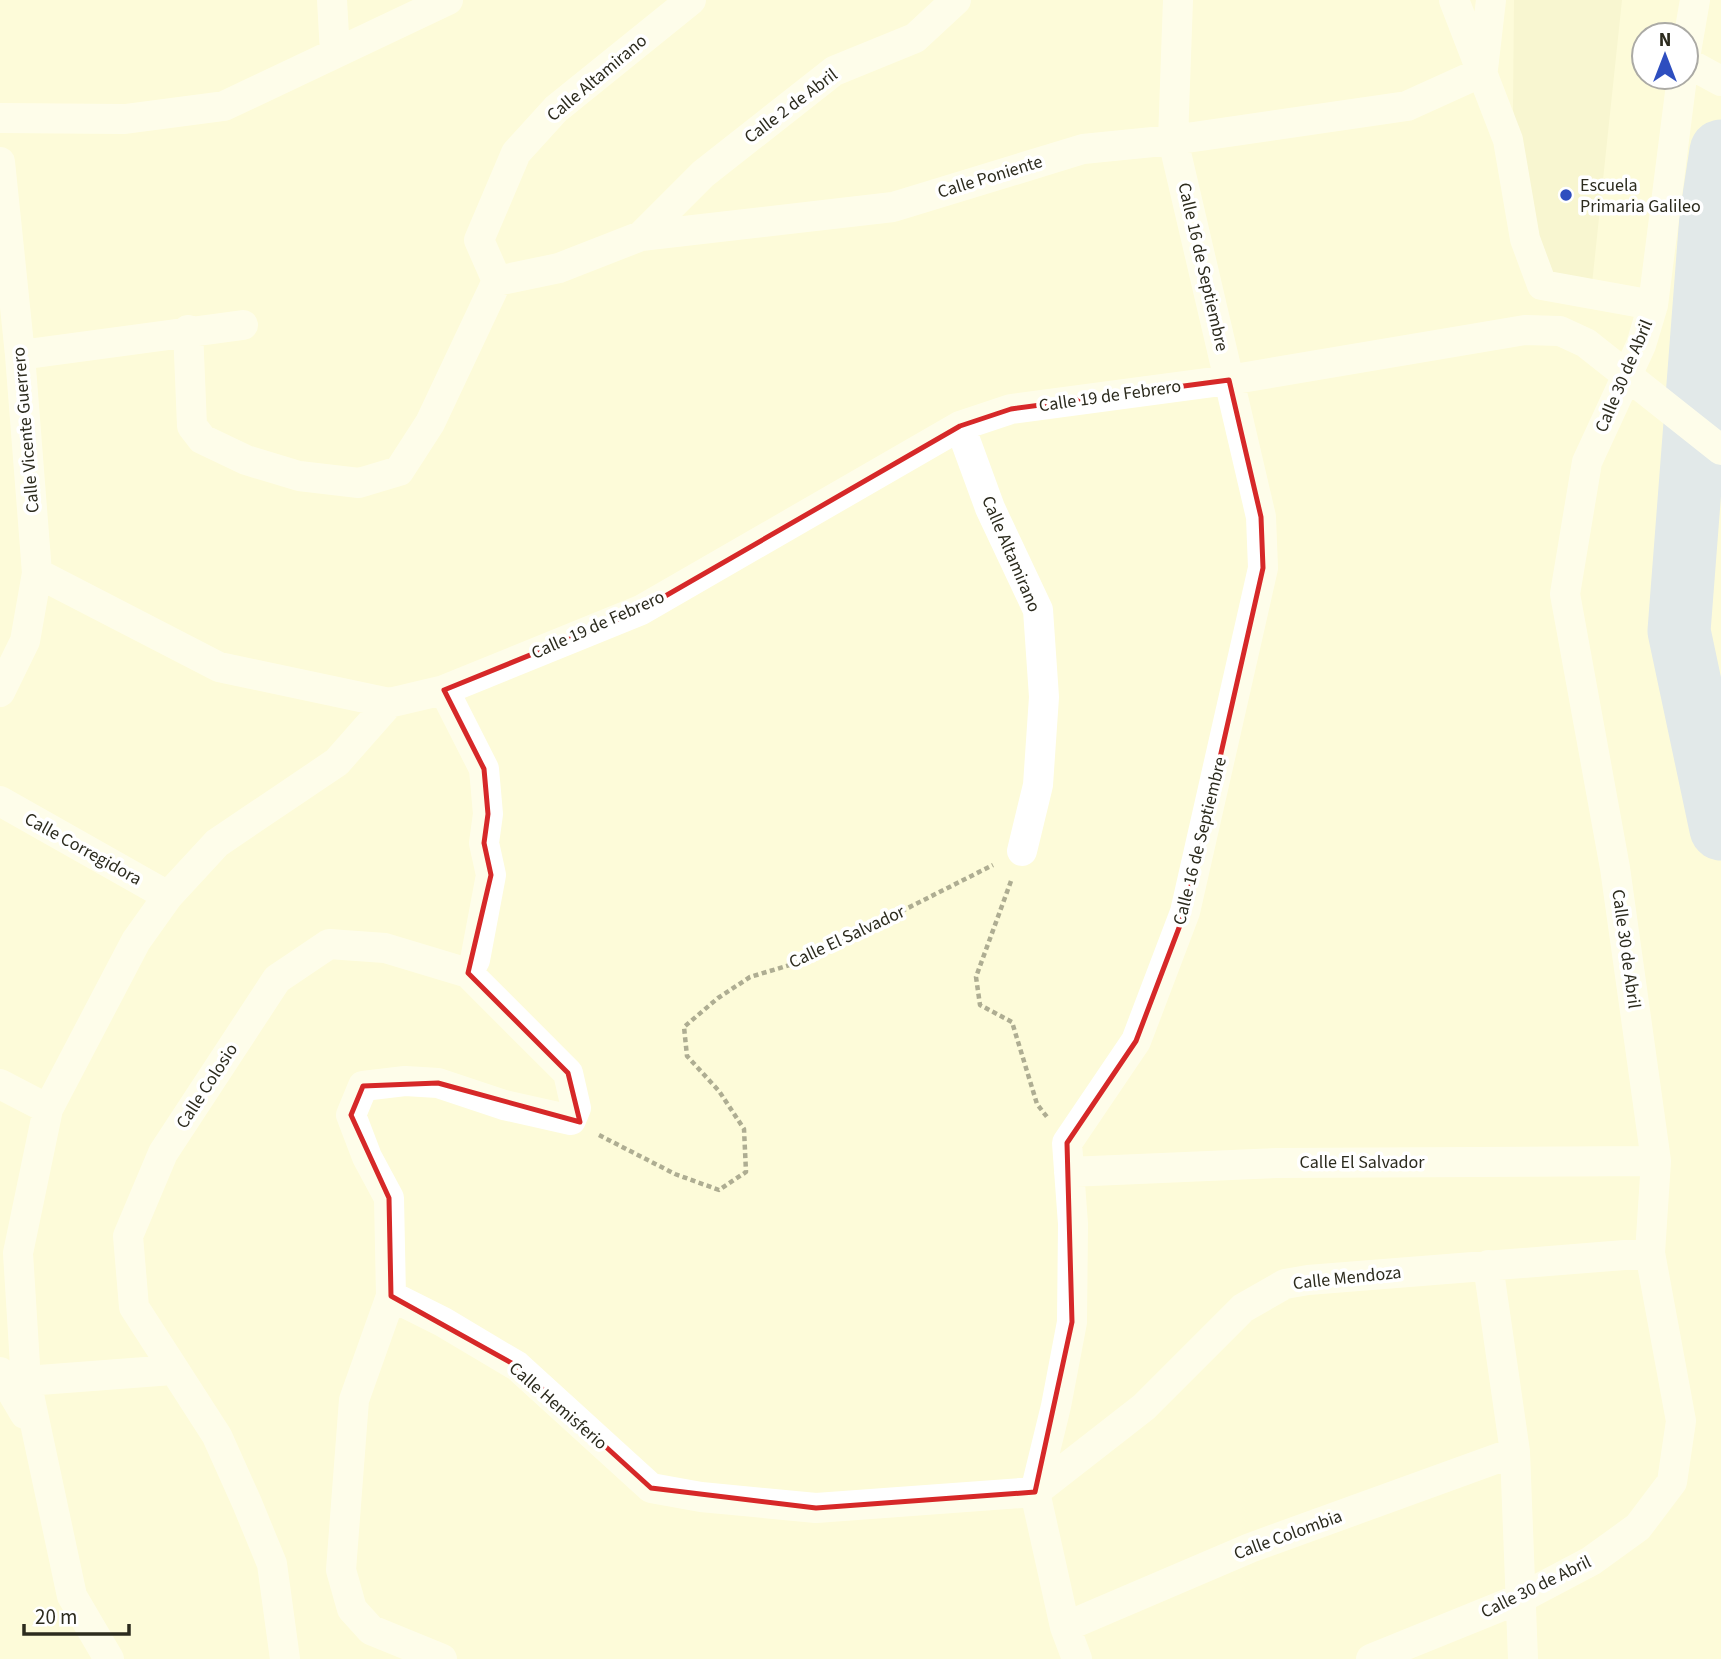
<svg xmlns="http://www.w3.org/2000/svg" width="1721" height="1659" font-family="'Source Sans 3',sans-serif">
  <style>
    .built { fill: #f1efc5 }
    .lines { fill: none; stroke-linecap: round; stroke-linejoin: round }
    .river { stroke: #c0d2fc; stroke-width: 63 }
    .path { stroke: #aead92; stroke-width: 4.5; stroke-dasharray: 5 3.5; stroke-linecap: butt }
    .minor { stroke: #fff; stroke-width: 30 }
    .marked { fill: none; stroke: #d62828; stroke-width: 5; stroke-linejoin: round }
    .poi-dot { fill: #2e4ebf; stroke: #fff; stroke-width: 2.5 }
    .labels { text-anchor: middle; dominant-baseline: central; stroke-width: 7; stroke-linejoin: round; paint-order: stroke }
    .street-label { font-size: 18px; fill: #2c2b1e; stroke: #fff }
    .poi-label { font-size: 18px; fill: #2c2b1e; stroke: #fff; text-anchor: start }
  </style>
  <rect width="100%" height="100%" fill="#fdfbd9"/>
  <!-- built -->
  <path class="built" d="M 1514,0 L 1622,0 L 1592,284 L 1547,279 L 1513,110 Z"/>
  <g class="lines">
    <!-- river -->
    <path class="river" d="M 1721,151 L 1711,216 L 1679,631 L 1721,829"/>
    <!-- path -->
    <path class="path" d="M 1011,881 L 976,977 L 980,1005 L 1012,1022 L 1037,1104 L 1047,1117
      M 599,1135 L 675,1174 L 719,1190 L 746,1172 L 744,1129 L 719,1091 L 687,1056 L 684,1027 L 718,998 L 750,977 L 803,961 L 993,865"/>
    <!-- minor -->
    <path class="minor" d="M 332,0 L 335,53
      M 1454,0 L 1508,140 L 1525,239 L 1542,285 L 1653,305
      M 1686,52 L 1695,0
      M 1686,62 L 1721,81
      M 1483,69 L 1491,0
      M 0,118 L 125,119 L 224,106 L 448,0
      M 0,162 L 20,355 L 37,573 L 25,641 L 0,692
      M 641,236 L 703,174 L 834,71 L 915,38 L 956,0
      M 497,281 L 559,268 L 641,236 L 893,207 L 1083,149 L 1173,140 L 1407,106 L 1482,72
      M 188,330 L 192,426 L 202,439 L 246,460 L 299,476 L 359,483 L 399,471 L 430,423 L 497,281 L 479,240 L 516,153 L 556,109 L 691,0
      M 20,355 L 243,325
      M 960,426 L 990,508 L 1038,610 L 1044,697 L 1038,785 L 1022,851
      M 37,573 L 219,667 L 389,703 L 444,690 L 641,610 L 960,426 L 1011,409 L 1229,380 L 1525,330 L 1560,331 L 1586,343 L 1721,450
      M 444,690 L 484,769 L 488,814 L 484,843 L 491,875 L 475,960 L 468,973
      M 0,801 L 168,896
      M 0,1084 L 48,1109
      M 1069,1172 L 1277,1163 L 1656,1161
      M 1488,1265 L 1515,1452 L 1523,1659
      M 391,1296 L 443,1322 L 517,1366 L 651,1488 L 701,1497 L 816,1508 L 1035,1492 L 1144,1407 L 1243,1308 L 1285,1284 L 1308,1280 L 1650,1253
      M 0,1372 L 25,1414
      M 26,1381 L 172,1370
      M 1065,1627 L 1250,1548 L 1515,1452
      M 109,1659 L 72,1596 L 26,1381 L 18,1253 L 48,1109 L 136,941 L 168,896 L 217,843 L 337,762 L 389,703
      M 285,1659 L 272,1564 L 247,1503 L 217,1436 L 134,1307 L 128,1236 L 163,1153 L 277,979 L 329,944 L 385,948 L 468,973 L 568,1073 L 576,1108 L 571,1120 L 504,1105 L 438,1083 L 405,1081 L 363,1086 L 351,1115 L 367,1157 L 389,1198 L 391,1296 L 354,1400 L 341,1570 L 352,1609 L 371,1630 L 442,1659
      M 1077,1659 L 1065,1627 L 1035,1492 L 1056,1406 L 1072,1322 L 1073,1224 L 1067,1143 L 1136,1041 L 1185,912 L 1263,568 L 1261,517 L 1173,140 L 1178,0
      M 1371,1659 L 1519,1599 L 1591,1561 L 1638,1527 L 1672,1482 L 1681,1421 L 1650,1253 L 1656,1161 L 1615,868 L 1565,594 L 1587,462 L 1641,345 L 1653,305 L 1682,77"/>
  </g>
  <!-- marked area -->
  <path d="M0 0H1721V1659H0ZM 1229,380 L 1261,517 L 1263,568 L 1185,912 L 1136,1041 L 1067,1143 L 1072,1322 L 1035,1492 L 816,1508 L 651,1488 L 517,1366 L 391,1296 L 389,1198 L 351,1115 L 363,1086 L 438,1083 L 580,1122 L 568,1073 L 468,973 L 491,875 L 484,843 L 488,814 L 484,769 L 444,690 L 641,610 L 960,426 L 1011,409 Z" fill="#fdfbd9" fill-opacity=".55" fill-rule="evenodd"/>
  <path class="marked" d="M 1229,380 L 1261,517 L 1263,568 L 1185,912 L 1136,1041 L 1067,1143 L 1072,1322 L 1035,1492 L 816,1508 L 651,1488 L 517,1366 L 391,1296 L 389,1198 L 351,1115 L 363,1086 L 438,1083 L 580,1122 L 568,1073 L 468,973 L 491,875 L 484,843 L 488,814 L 484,769 L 444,690 L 641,610 L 960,426 L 1011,409 Z"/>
  <!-- markers -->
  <circle class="poi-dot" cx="1566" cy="195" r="7"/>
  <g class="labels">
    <!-- street labels -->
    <g class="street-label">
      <text transform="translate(597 78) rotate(-40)">Calle Altamirano</text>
      <text transform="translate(791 106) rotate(-37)">Calle 2 de Abril</text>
      <text transform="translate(990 177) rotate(-17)">Calle Poniente</text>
      <text transform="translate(1203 267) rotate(77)">Calle 16 de Septiembre</text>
      <text transform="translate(1624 376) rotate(-67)">Calle 30 de Abril</text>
      <text transform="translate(1110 396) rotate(-8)">Calle 19 de Febrero</text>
      <text transform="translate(26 430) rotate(-95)">Calle Vicente Guerrero</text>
      <text transform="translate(1011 554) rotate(67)">Calle Altamirano</text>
      <text transform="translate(598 625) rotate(-24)">Calle 19 de Febrero</text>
      <text transform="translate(1200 841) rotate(-76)">Calle 16 de Septiembre</text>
      <text transform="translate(83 849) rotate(29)">Calle Corregidora</text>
      <text transform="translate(847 937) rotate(-25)">Calle El Salvador</text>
      <text transform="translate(1626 949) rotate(82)">Calle 30 de Abril</text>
      <text transform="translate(207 1086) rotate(-57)">Calle Colosio</text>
      <text x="1362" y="1162">Calle El Salvador</text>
      <text transform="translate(1347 1278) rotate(-6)">Calle Mendoza</text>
      <text transform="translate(558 1406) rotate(41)">Calle Hemisferio</text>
      <text transform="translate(1288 1535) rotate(-20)">Calle Colombia</text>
      <text transform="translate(1536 1587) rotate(-26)">Calle 30 de Abril</text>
    </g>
    <!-- poi labels -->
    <g class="poi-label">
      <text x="1580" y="185">Escuela<tspan x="1580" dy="21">Primaria Galileo</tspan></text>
    </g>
  </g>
  <!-- north arrow -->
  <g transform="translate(1665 56)"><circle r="33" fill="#ffffff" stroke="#abaaa5" stroke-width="2"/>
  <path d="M0-5L12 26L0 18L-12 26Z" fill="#2e4ebf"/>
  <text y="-10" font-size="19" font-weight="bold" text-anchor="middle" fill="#2c2b1e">N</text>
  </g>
  <!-- scale -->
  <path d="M24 1624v10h105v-10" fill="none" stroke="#2c2b1e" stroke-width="3.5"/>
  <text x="35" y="1624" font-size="21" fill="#2c2b1e" stroke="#ffffff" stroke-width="5" paint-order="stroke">20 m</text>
</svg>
